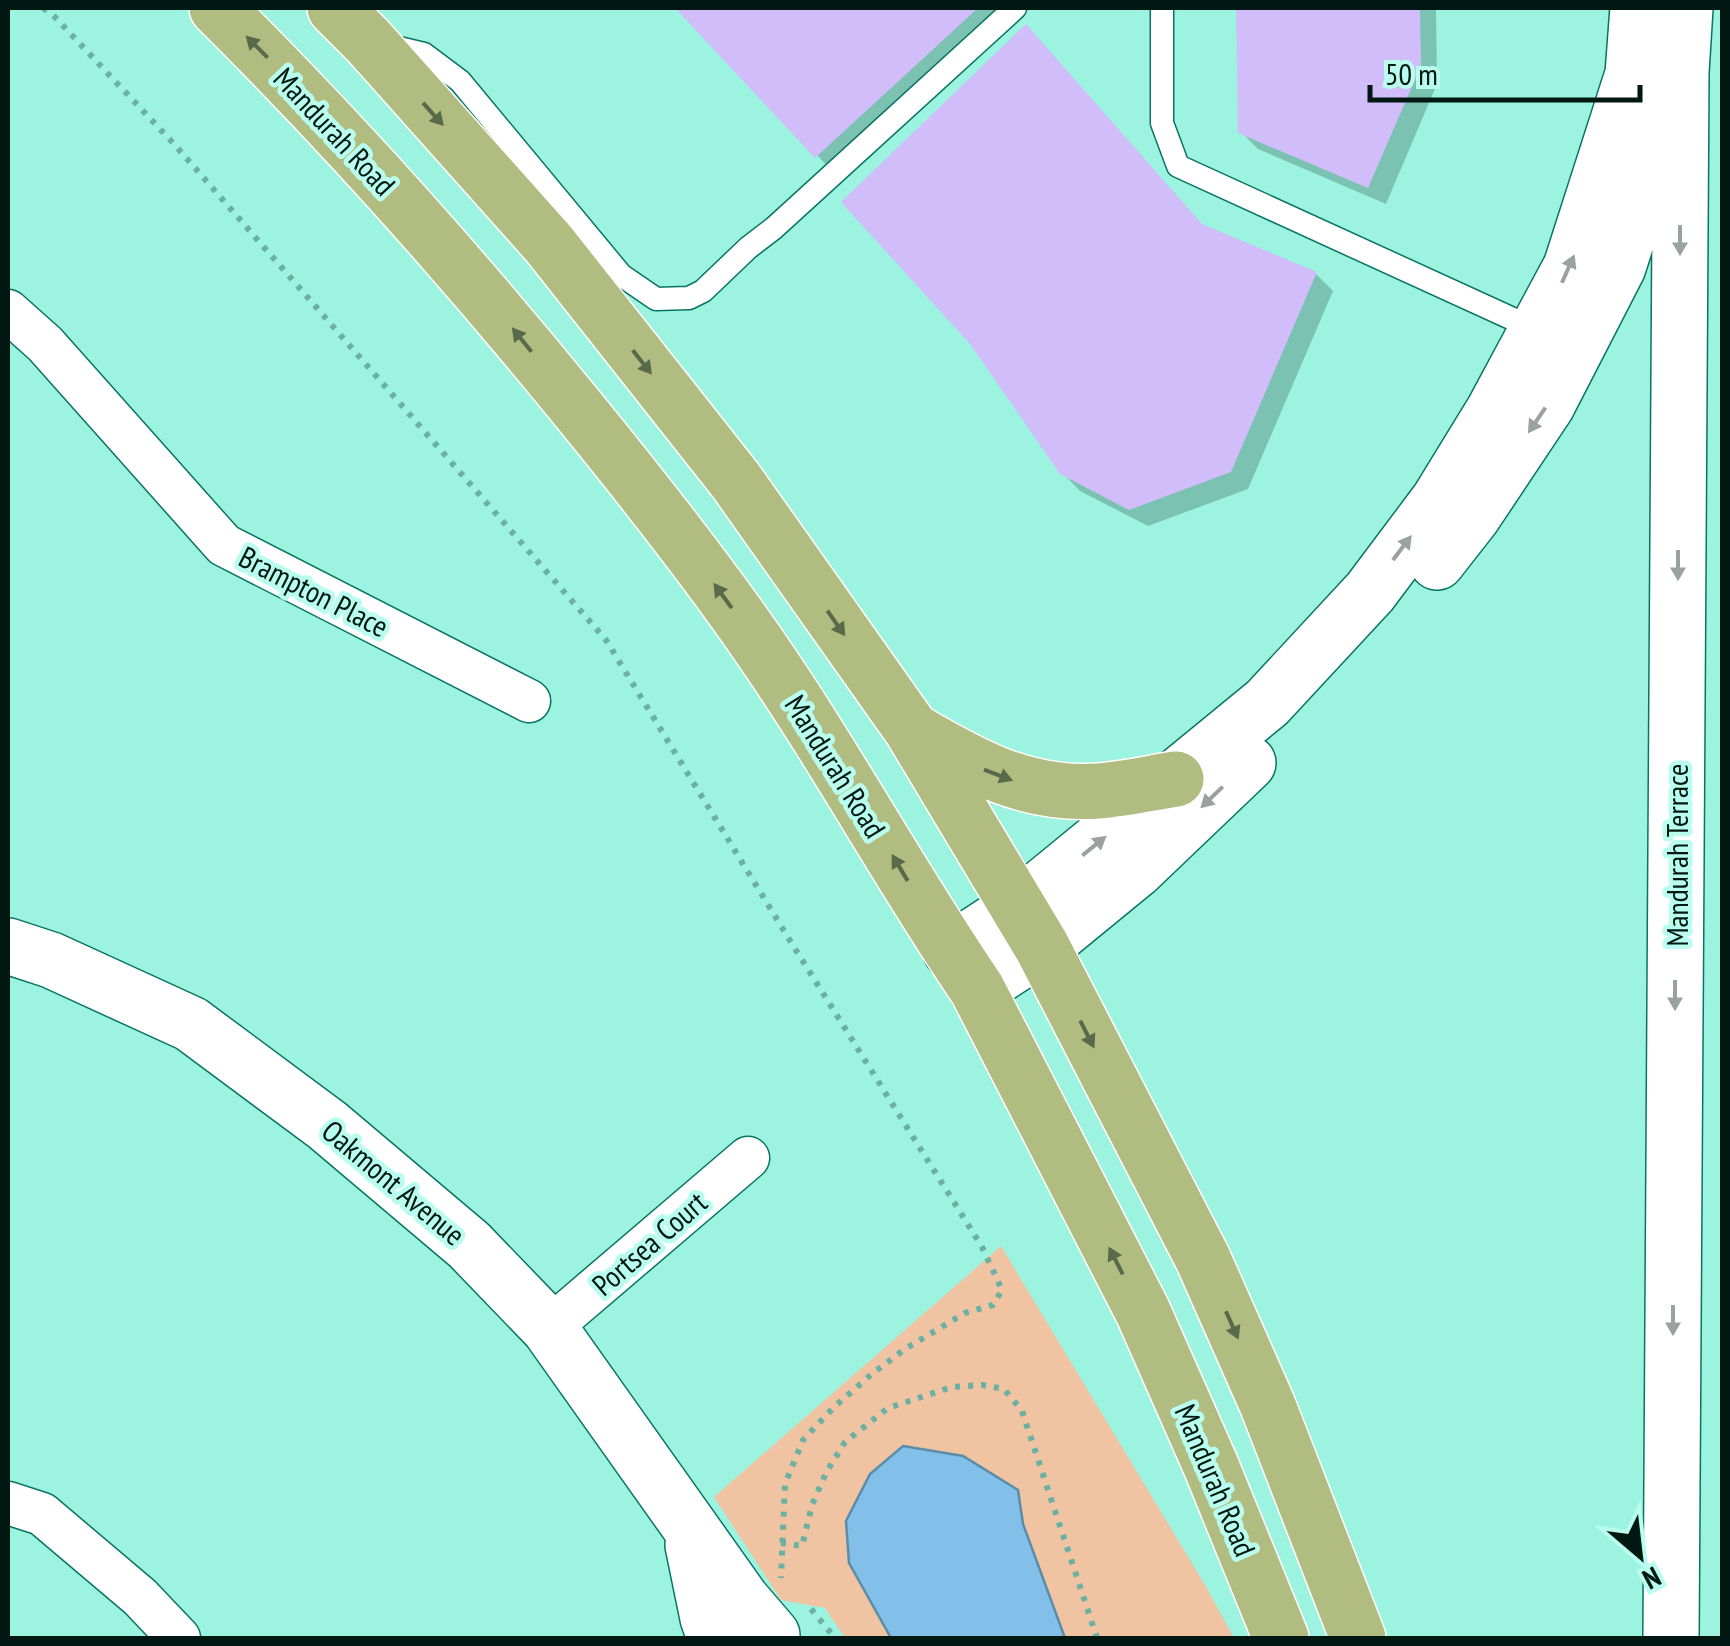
<svg xmlns="http://www.w3.org/2000/svg" width="1730" height="1646" font-family="'PT Sans Narrow',sans-serif">
  <style>
    .green { fill: #f0c4a3 }
    .water { fill: #82c0ea; stroke: #5b8da9; stroke-width: 2.5 }
    .shadow { fill: #0003 }
    .building { fill: #d0bdfa }
    .lines { fill: none; stroke-linecap: round; stroke-linejoin: round }
    .service-casing { stroke: #087464; stroke-width: 25 }
    .minor-casing { stroke: #087464; stroke-width: 45 }
    .tertiary-casing { stroke: #087464; stroke-width: 58 }
    .secondary-casing { stroke: #087464; stroke-width: 58 }
    .trunk-casing { stroke: #fff; stroke-width: 58 }
    .path { stroke: #6cb0a2; stroke-width: 6; stroke-dasharray: 5 8; stroke-linecap: butt }
    .service { stroke: #fff; stroke-width: 22 }
    .minor { stroke: #fff; stroke-width: 42 }
    .tertiary { stroke: #fff; stroke-width: 55 }
    .secondary { stroke: #fff; stroke-width: 55 }
    .trunk { stroke: #b0bc80; stroke-width: 55 }
    .oneway { fill: #586a49 }
    .oneway2 { fill: #99a2a0 }
    .labels { text-anchor: middle; dominant-baseline: central; stroke-width: 9; stroke-linejoin: round; paint-order: stroke }
    .street-label { font-size: 30px; fill: #001712; stroke: #b8fded }
  </style>
  <rect width="100%" height="100%" fill="#9bf3e0"/>
  <!-- green -->
  <path class="green" d="M 1001,1246 L 1205,1585 L 1234,1638 L 845,1638 L 825,1608 L 781,1600 L 714,1497 Z"/>
  <!-- water -->
  <path class="water" d="M 903,1446 L 963,1456 L 1018,1490 L 1023,1524 L 1065,1638 L 891,1638 L 849,1563 L 846,1521 L 870,1474 Z"/>
  <!-- shadow -->
  <path class="shadow" d="M 678,8 L 1001,8 L 834,173 Z
    M 1239,8 L 1436,8 L 1437,84 L 1386,204 L 1258,149 L 1241,132 Z
    M 1204,227 L 1316,274 L 1333,291 L 1248,489 L 1148,526 L 1080,491 L 1062,472 Z"/>
  <!-- building -->
  <path class="building" d="M 675,8 L 978,8 L 815,158 Z
    M 1236,8 L 1420,8 L 1421,66 L 1368,188 L 1238,133 Z
    M 1026,24 L 1202,224 L 1317,272 L 1231,472 L 1129,510 L 1060,474 L 970,344 L 841,202 Z"/>
  <g class="lines">
    <!-- service casing -->
    <g class="service-casing">
      <path id="service" d="M 1162,8 L 1162,123 L 1178,166 L 1537,330
        M 386,45 L 424,54 L 460,81 L 621,275 L 656,299 L 689,298 L 703,291 L 748,248 L 774,228 L 1015,8"/>
    </g>
    <!-- minor casing -->
    <g class="minor-casing">
      <path id="minor" d="M 8,311 L 45,344 L 224,545 L 529,701
        M 549,1328 L 748,1158
        M 8,1503 L 42,1514 L 140,1597 L 179,1638"/>
    </g>
    <!-- tertiary casing -->
    <g class="tertiary-casing">
      <path id="tertiary" d="M 8,946 L 51,960 L 191,1024 L 327,1125 L 469,1245 L 549,1328 L 742,1600 L 772,1635
        M 693,1545 L 708,1618 L 715,1638"/>
    </g>
    <!-- secondary casing -->
    <g class="secondary-casing">
      <path id="secondary" d="M 1437,562 L 1473,516 L 1547,405 L 1618,267 L 1664,123
        M 951,951 L 1018,907 L 1267,703 L 1370,592 L 1439,500 L 1493,412 L 1571,267 L 1633,74 L 1638,8
        M 977,989 L 1042,947 L 1136,870 L 1248,763
        M 1671,1638 L 1681,72 L 1685,8"/>
    </g>
    <!-- trunk casing -->
    <g class="trunk-casing">
      <path id="trunk" d="M 217,8 C 344,134 464,269 577,408 C 639,484 701,562 757,643 C 835,755 900,876 977,989 L 1143,1312 L 1211,1466 L 1281,1638
        M 335,8 L 368,41 L 549,244 L 736,481 L 912,730 L 1042,947 L 1203,1259 L 1268,1406 L 1358,1638
        M 915,732 C 973,766 1027,796 1098,791 C 1124,789 1150,783 1176,779"/>
    </g>
    <!-- path -->
    <path class="path" d="M 43,8 L 53,15 L 175,145 L 606,640 L 789,939 L 982,1247 L 1002,1290 L 993,1305 L 965,1313 L 905,1349 L 873,1373 L 833,1408 L 803,1440 L 785,1484 L 781,1578
      M 781,1543 L 802,1546 L 812,1505 L 826,1473 L 845,1442 L 888,1408 L 952,1387 L 982,1385 L 1004,1389 L 1022,1411 L 1097,1638
      M 811,1609 L 835,1638"/>
    <!-- service -->
    <use href="#service" class="service"/>
    <!-- minor -->
    <use href="#minor" class="minor"/>
    <!-- tertiary -->
    <use href="#tertiary" class="tertiary"/>
    <!-- secondary -->
    <use href="#secondary" class="secondary"/>
    <!-- trunk -->
    <use href="#trunk" class="trunk"/>
  </g>
  <!-- one-way arrows -->
  <defs><path id="oneway-solid" d="M-6-.8H1V-3.2L6.5 0L1 3.2V.8H-6Z" transform="scale(2.5)"/></defs>
  <g class="oneway">
    <use href="#oneway-solid" transform="translate(257 47) rotate(-135)"/>
    <use href="#oneway-solid" transform="translate(433 114) rotate(48)"/>
    <use href="#oneway-solid" transform="translate(522 340) rotate(-129)"/>
    <use href="#oneway-solid" transform="translate(642 362) rotate(52)"/>
    <use href="#oneway-solid" transform="translate(723 596) rotate(-126)"/>
    <use href="#oneway-solid" transform="translate(836 623) rotate(55)"/>
    <use href="#oneway-solid" transform="translate(998 775) rotate(21)"/>
    <use href="#oneway-solid" transform="translate(900 868) rotate(-121)"/>
    <use href="#oneway-solid" transform="translate(1087 1034) rotate(63)"/>
    <use href="#oneway-solid" transform="translate(1116 1261) rotate(-117)"/>
    <use href="#oneway-solid" transform="translate(1232 1325) rotate(66)"/>
  </g>
  <g class="oneway2">
    <use href="#oneway-solid" transform="translate(1680 240) rotate(90)"/>
    <use href="#oneway-solid" transform="translate(1568 269) rotate(-66)"/>
    <use href="#oneway-solid" transform="translate(1537 420) rotate(124)"/>
    <use href="#oneway-solid" transform="translate(1402 548) rotate(-53)"/>
    <use href="#oneway-solid" transform="translate(1678 565) rotate(90)"/>
    <use href="#oneway-solid" transform="translate(1212 797) rotate(136)"/>
    <use href="#oneway-solid" transform="translate(1094 846) rotate(-39)"/>
    <use href="#oneway-solid" transform="translate(1675 995) rotate(90)"/>
    <use href="#oneway-solid" transform="translate(1673 1320) rotate(90)"/>
  </g>
  <g class="labels">
    <!-- street labels -->
    <g class="street-label">
      <text transform="translate(335 131) rotate(47)">Mandurah Road</text>
      <text transform="translate(314 591) rotate(27)">Brampton Place</text>
      <text transform="translate(836 766) rotate(58)">Mandurah Road</text>
      <text transform="translate(1676 855) rotate(-90)">Mandurah Terrace</text>
      <text transform="translate(394 1182) rotate(40)">Oakmont Avenue</text>
      <text transform="translate(649 1243) rotate(-41)">Portsea Court</text>
      <text transform="translate(1216 1480) rotate(67)">Mandurah Road</text>
    </g>
  </g>
  <!-- border -->
  <rect width="1730" height="1646" fill="none" stroke="#001712" stroke-width="20"/>
  <!-- north arrow -->
  <g transform="translate(1640 1556) rotate(152)" stroke="#b8fded" stroke-width="8" paint-order="stroke">
  <path d="M0-8L18 38L0 25L-18 38Z" fill="#001712"/>
  <text y="-15" font-size="28" font-weight="bold" text-anchor="middle" fill="#001712">N</text>
  </g>
  <!-- scale -->
  <path d="M1370 85v15h270v-15" fill="none" stroke="#001712" stroke-width="5"/>
  <text x="1385" y="85" font-size="30" fill="#001712" stroke="#b8fded" stroke-width="8" paint-order="stroke">50 m</text>
</svg>
